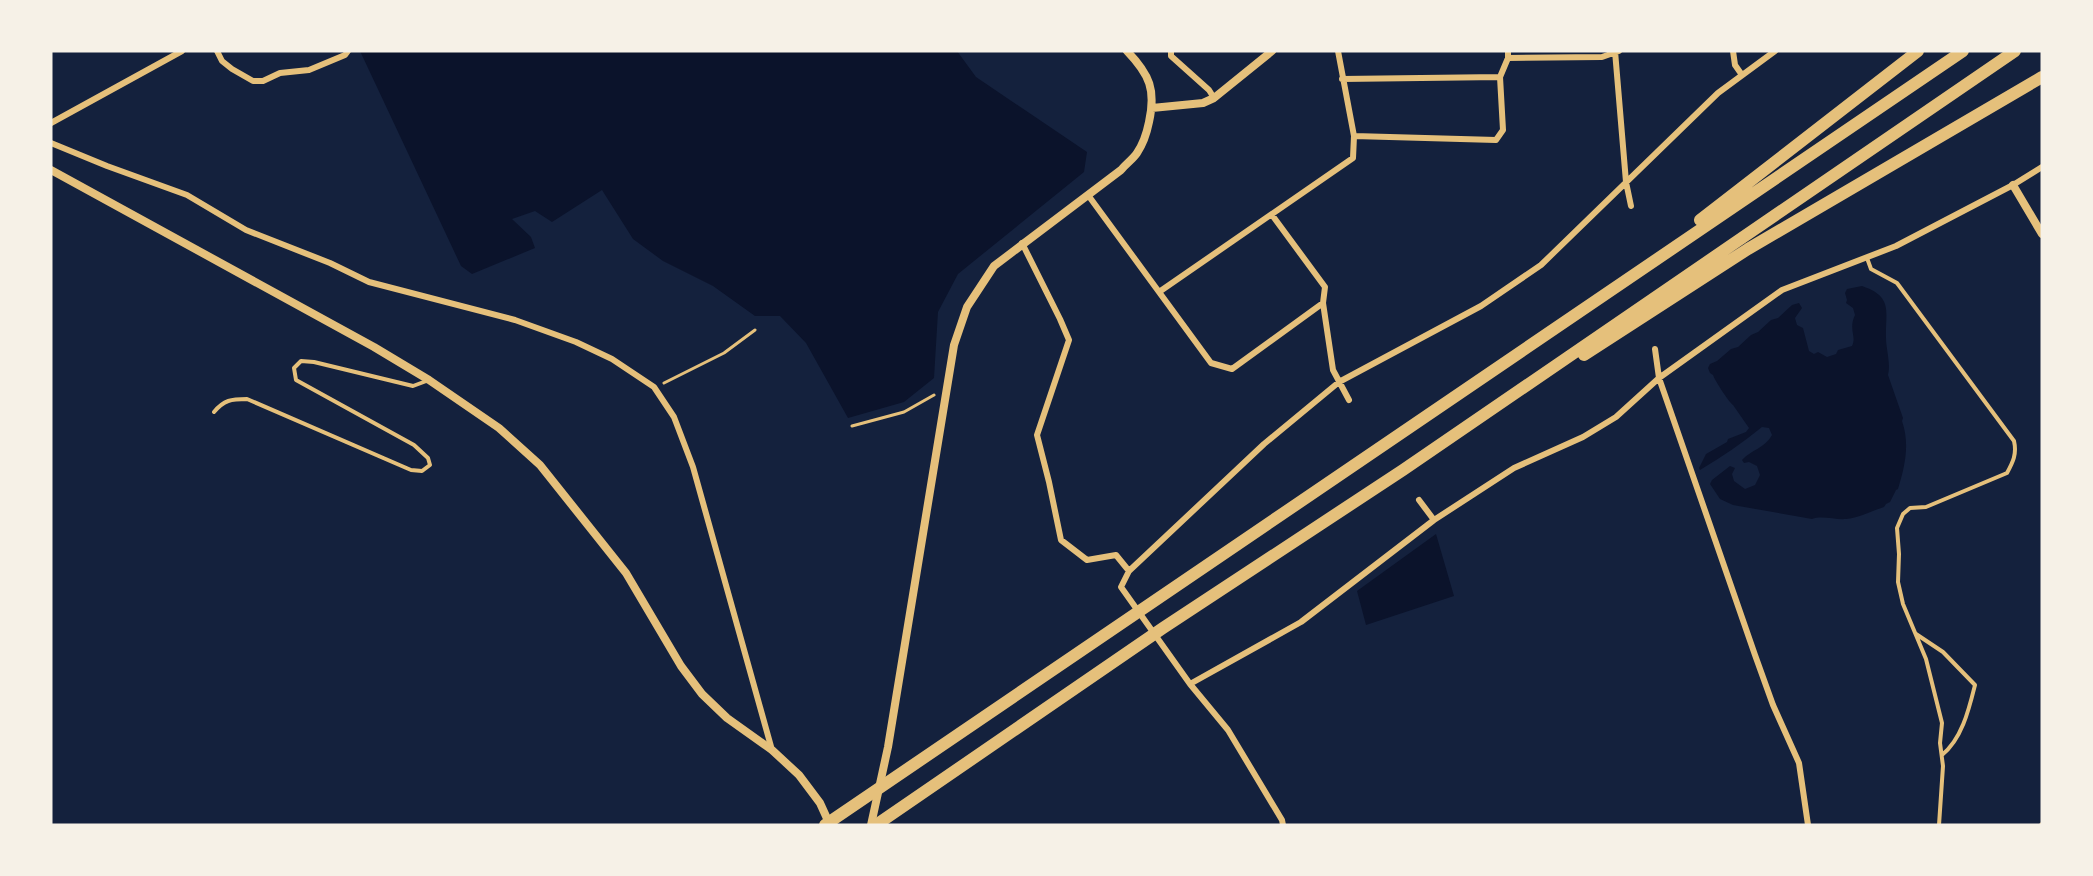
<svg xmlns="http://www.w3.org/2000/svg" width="2093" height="876" font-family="Roboto,sans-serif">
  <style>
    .water { fill: #0b132b }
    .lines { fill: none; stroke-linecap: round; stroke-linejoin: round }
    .path { stroke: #e5c07b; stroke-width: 3 }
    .service { stroke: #e5c07b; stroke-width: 4 }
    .minor { stroke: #e5c07b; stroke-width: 6 }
    .tertiary { stroke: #e5c07b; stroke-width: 8 }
    .motorway { stroke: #e5c07b; stroke-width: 12 }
  </style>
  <rect width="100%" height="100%" fill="#14213d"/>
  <!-- water -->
  <path class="water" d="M 360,51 L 957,51 L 976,77 L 1087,152 L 1084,172 L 958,274 L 938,312 L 934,378 L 904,402 L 848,418 L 806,343 L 780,316 L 755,316 L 713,286 L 663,261 L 633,239 L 602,190 L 552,222 L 535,211 L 512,219 L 531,237 L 535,248 L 472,274 L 461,266 Z
    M 1862,286 C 1894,297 1885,312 1886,338 C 1886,349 1891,364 1888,375 L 1903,418 L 1902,421 C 1910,444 1905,466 1898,489 L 1896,490 L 1890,502 L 1886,504 L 1884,507 C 1872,511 1858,518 1846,519 C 1835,520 1822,515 1812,519 L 1733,505 L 1720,499 L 1710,484 L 1712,480 L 1730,466 L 1735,468 L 1732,474 L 1734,481 L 1745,489 L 1755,485 L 1760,475 L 1757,466 L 1749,462 L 1744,463 L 1742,460 C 1751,450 1765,448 1772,435 L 1769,428 L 1762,427 C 1742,443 1722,457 1700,470 L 1699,468 L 1706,454 L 1727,442 L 1728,439 L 1746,432 L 1749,428 L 1733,405 C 1729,402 1715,381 1713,375 L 1710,373 L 1708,368 L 1710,364 L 1717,361 L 1731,349 L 1738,347 L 1751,335 L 1758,332 L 1771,320 L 1778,318 L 1792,305 L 1799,303 L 1802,308 L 1795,318 L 1797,325 L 1803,328 L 1809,351 L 1814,354 L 1818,352 L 1827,357 L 1836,354 L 1838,350 L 1852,346 C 1857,336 1848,330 1855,315 L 1853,308 L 1846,303 L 1847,300 L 1845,293 L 1847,289 Z
    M 1436,534 L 1454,596 L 1366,625 L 1357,591 Z"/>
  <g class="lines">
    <!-- path -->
    <path class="path" d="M 664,383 L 724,353 L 755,330
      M 852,426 L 904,412 L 934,395"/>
    <!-- service -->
    <path class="service" d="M 1867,258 L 1871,269 L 1897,283 L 2014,441 C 2017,454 2013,462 2007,473 L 1926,507 L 1910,508 L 1903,514 L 1897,528 L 1899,554 L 1898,582 L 1903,604 L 1926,659 L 1942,723 L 1940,743 L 1943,766 L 1939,825
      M 214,412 C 224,400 231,399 247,399 L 411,470 L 422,471 L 430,465 L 428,458 L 414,445 L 296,380 L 294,368 L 301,361 L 314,362 L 413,386 L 429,380
      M 1916,634 L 1943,652 L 1975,685 C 1969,709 1962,739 1942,755
      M 2041,825 L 2042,824"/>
    <!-- minor -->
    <path class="minor" d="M 217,51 L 222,61 L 232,69 L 253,81 L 263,81 L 280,73 L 309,70 L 345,55 L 348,51
      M 1171,51 L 1171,56 L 1209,90 L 1214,98
      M 1615,51 L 1626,182 L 1631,206
      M 1733,51 L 1735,65 L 1742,75
      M 1508,58 L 1602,57 L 1619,51
      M 1342,79 L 1500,77 L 1508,58 L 1508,51
      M 51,123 L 182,51
      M 1354,136 L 1496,140 L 1503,130 L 1500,77
      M 51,143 L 107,166 L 187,195 L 246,230 L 330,263 L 369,282 L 515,320 L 576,342 L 612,359 L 654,387 L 674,417 L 693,467 L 772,750
      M 1088,195 L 1211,363 L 1232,369 L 1323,303 L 1325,287 L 1272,215
      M 1022,243 L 1060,319 L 1069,340 L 1037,435 L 1049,482 L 1061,540 L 1087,560 L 1116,555 L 1129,571
      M 1159,292 L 1353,158 L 1354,136 L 1338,51
      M 1323,303 L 1333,370 L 1349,400
      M 1655,349 L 1659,378 L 1755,655 L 1773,705 L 1799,763 L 1808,825
      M 1419,500 L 1434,520
      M 1190,684 L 1301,622 L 1434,520 L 1514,468 L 1583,437 L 1616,417 L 1659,378 L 1782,290 L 1896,246 L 2013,185 L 2042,167
      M 1283,825 L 1282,820 L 1228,730 L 1190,684 L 1121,587 L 1129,571 L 1264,444 L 1339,382 L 1481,306 L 1541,265 L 1718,93 L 1775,51"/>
    <!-- tertiary -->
    <path class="tertiary" d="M 1152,108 L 1203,103 L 1214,98 L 1272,51
      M 51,170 L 374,347 L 429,380 L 499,428 L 540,465 L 626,573 L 681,666 L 702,694 L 727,718 L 772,750 L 799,775 L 820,803 L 830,825
      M 2013,185 L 2042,234
      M 871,825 L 888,747 L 954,345 L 967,307 L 994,266 L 1121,170 C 1126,164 1133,159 1137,153 C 1143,144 1147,132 1149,122 C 1156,90 1150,75 1127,51"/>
    <!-- motorway -->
    <path class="motorway" d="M 1700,220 L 1918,51
      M 1584,355 L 1748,249 L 2042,77
      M 825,825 L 1963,51
      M 876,825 L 1163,628 L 1403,470 L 2015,51"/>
  </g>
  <!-- border -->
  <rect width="2093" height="876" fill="none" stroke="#f6f1e7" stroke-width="105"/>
</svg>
